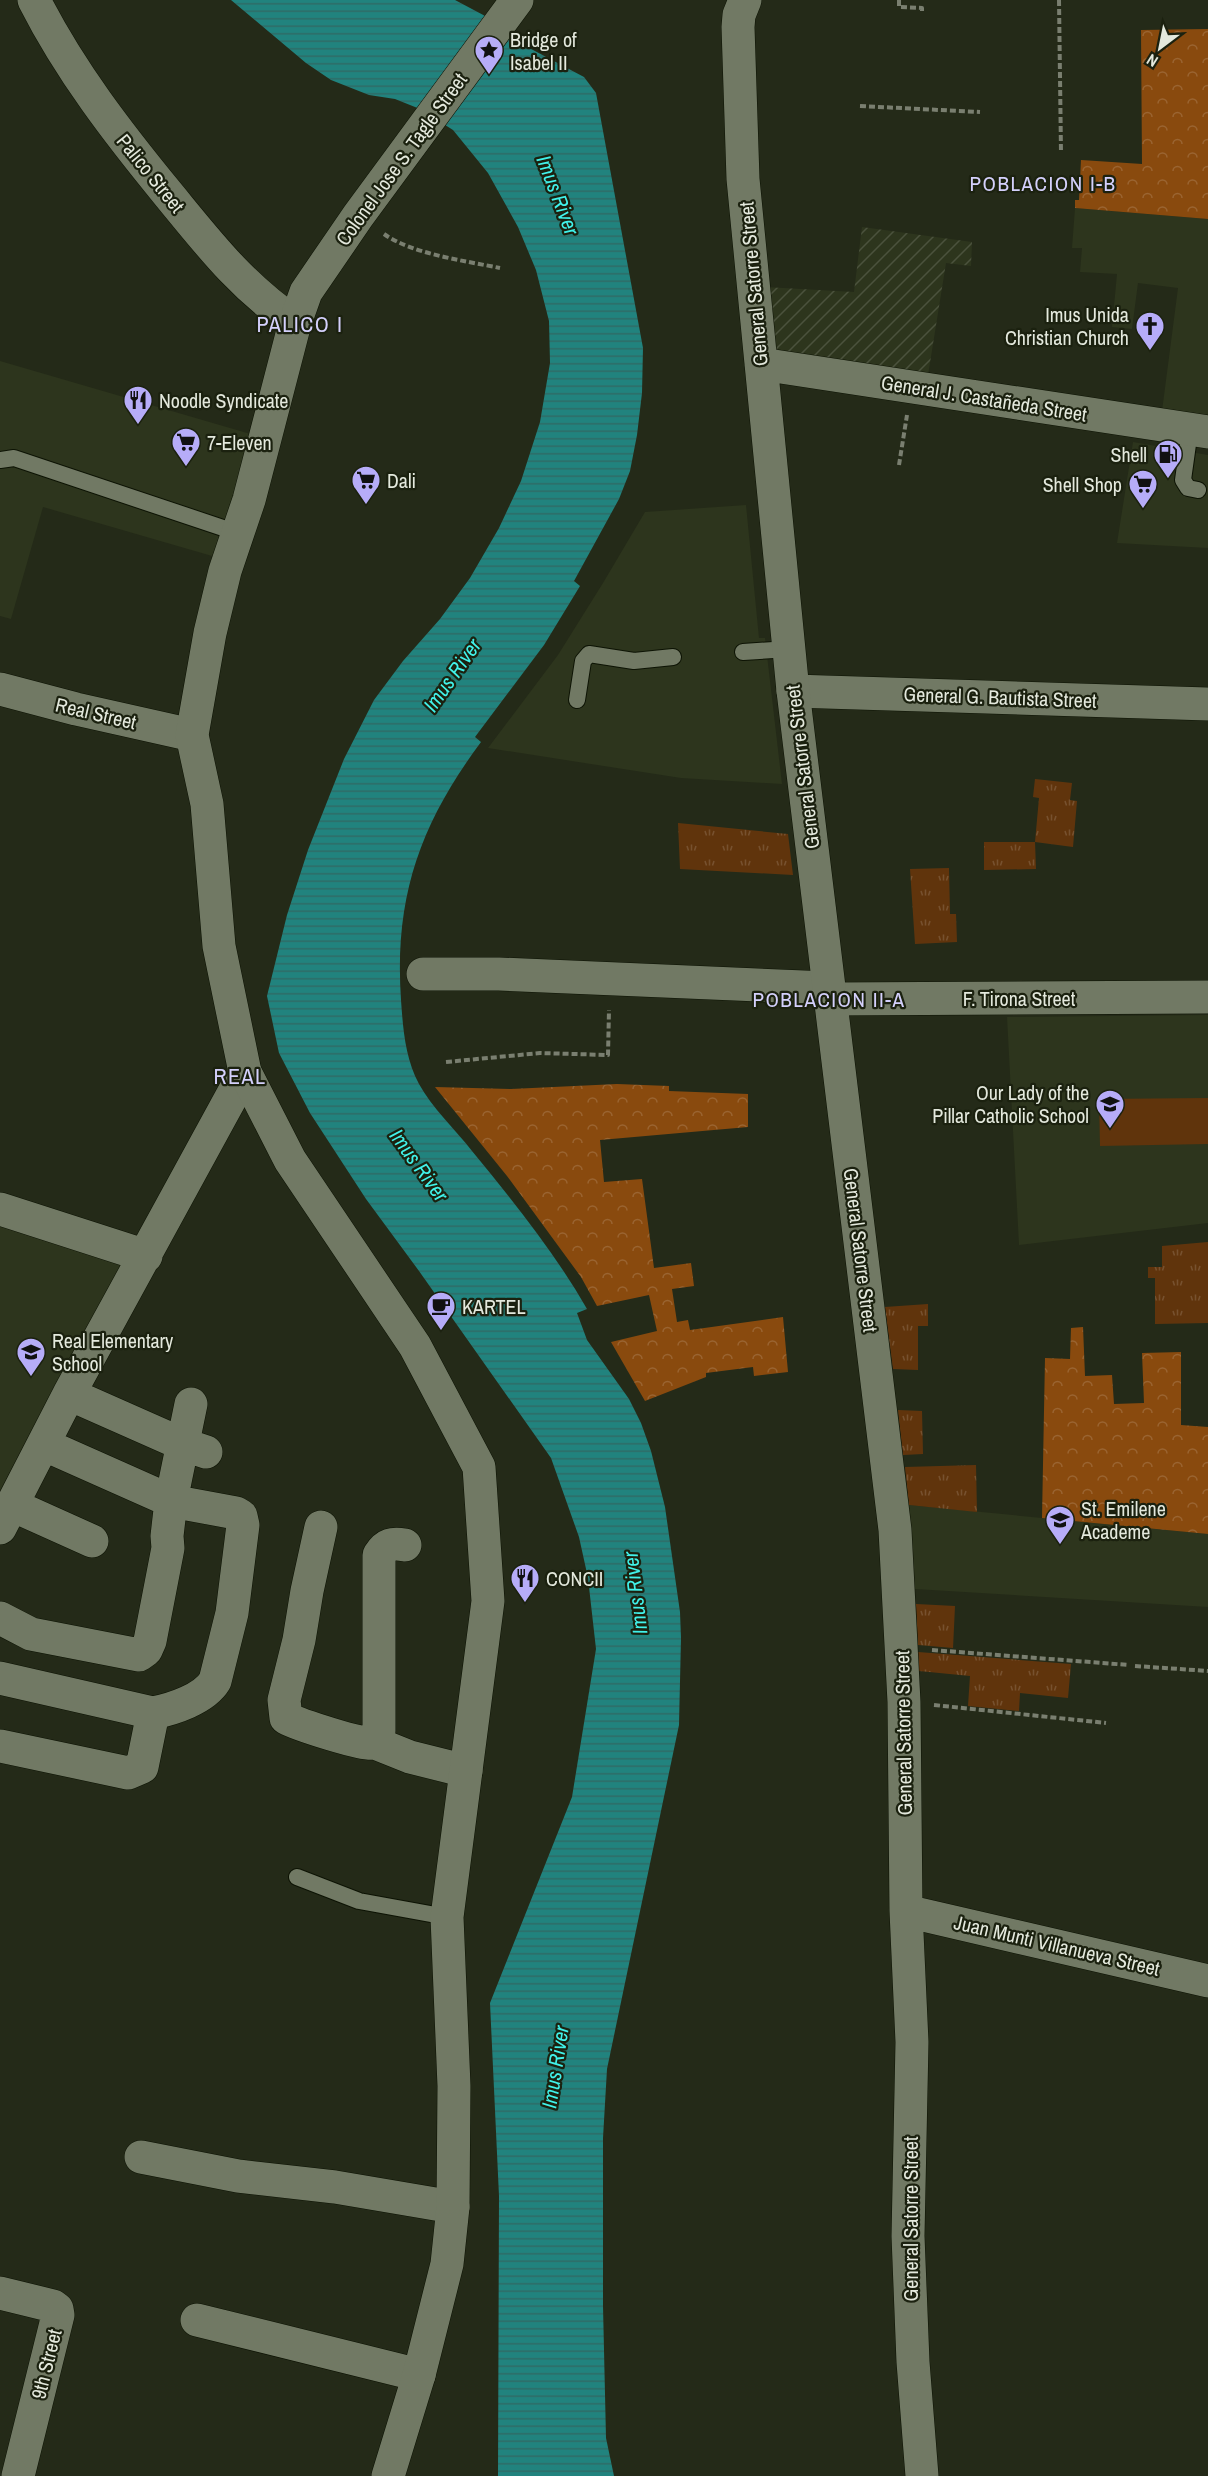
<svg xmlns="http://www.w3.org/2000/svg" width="1208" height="2476" font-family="'Archivo Narrow',sans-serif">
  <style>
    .built { fill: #2d351d }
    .industrial { fill: url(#industrial-furrows) }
    .grass { fill: url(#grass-tufts) }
    .forest { fill: url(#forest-crowns) }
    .garden { fill: #60340c }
    .water { fill: url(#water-rules) }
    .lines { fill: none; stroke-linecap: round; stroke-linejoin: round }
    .service-casing { stroke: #0d1304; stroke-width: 18 }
    .minor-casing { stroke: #0d1304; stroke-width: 34 }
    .tertiary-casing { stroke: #0d1304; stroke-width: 34 }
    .secondary-casing { stroke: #0d1304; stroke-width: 34 }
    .path { stroke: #7a7f70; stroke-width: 4; stroke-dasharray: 6 3; stroke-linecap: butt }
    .service { stroke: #717964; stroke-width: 16 }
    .minor { stroke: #717964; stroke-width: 33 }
    .tertiary { stroke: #717964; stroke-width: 33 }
    .secondary { stroke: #717964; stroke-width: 33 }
    .labels { text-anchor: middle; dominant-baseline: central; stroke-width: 4.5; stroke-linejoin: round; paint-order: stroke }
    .poi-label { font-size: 20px; fill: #e4e9dd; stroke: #1b210f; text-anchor: start }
    .street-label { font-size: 20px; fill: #e4e9dd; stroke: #1b210f }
    .neighbourhood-label { font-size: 21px; letter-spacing: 1.5px; fill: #d4d0fc; stroke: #1b210f }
    .water-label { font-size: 21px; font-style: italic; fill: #41f2ea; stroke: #1b210f }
    .quarter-label { font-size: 22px; letter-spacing: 1.5px; fill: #d4d0fc; stroke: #1b210f }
  </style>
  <defs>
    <pattern id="industrial-furrows" width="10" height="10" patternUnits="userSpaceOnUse" patternTransform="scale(1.5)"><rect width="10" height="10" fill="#2d351d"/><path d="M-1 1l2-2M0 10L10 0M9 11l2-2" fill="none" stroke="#4b523d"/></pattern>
    <pattern id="grass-tufts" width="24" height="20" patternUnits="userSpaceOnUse" patternTransform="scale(1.5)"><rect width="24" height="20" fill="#60340c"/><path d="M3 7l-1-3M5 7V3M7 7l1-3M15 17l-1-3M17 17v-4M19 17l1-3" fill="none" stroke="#77512f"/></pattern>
    <pattern id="forest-crowns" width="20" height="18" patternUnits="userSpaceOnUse" patternTransform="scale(1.5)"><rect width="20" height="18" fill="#894a0e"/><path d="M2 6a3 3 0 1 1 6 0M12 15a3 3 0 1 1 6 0" fill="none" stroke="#9a6431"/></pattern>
    <pattern id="water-rules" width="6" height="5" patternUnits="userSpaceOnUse" patternTransform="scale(1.5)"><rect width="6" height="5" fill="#21837e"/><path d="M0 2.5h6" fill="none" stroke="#2f6b66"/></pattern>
  </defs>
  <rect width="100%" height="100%" fill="#242a18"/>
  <!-- built -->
  <path class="built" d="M 1075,208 L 1208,219 L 1208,417 L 1162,411 L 1178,288 L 1138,283 L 1132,329 L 1112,327 L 1117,274 L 1080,272 L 1082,248 L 1072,248 Z
    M 0,361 L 254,435 L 219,558 L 43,507 L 11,619 L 0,616 Z
    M 1133,442 L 1208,455 L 1208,548 L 1117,543 Z
    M 746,505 L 759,638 L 765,638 L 782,784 L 681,778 L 488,748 L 558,655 L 603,583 L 645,512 Z
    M 1208,1015 L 1208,1223 L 1019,1245 L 1007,1017 Z
    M 0,1222 L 123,1263 L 0,1494 Z
    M 909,1505 L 1208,1534 L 1208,1607 L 915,1589 Z"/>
  <!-- industrial -->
  <path class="industrial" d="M 862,227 L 972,242 L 971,266 L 946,263 L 928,375 L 772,351 L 765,287 L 854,292 Z"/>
  <!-- grass -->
  <path class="grass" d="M 1035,779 L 1072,783 L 1070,800 L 1077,801 L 1073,847 L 1035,842 L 1036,869 L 984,870 L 984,842 L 1035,842 L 1039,798 L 1033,797 Z
    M 678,823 L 788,834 L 793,875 L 680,869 Z
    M 949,868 L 950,914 L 956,914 L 957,942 L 915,944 L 910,869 Z
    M 1208,1242 L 1208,1323 L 1155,1324 L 1155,1278 L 1148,1278 L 1148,1267 L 1162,1267 L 1162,1246 Z
    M 928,1304 L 928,1326 L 918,1326 L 918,1370 L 893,1369 L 885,1307 Z
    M 898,1410 L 922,1411 L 923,1454 L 903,1455 Z
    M 976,1465 L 977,1512 L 909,1505 L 905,1467 Z
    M 916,1604 L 955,1606 L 953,1648 L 918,1645 Z
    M 918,1652 L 1071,1664 L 1068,1698 L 1020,1693 L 1019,1711 L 968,1706 L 970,1676 L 919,1671 Z"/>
  <!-- forest -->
  <path class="forest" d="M 1208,29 L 1208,219 L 1075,208 L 1075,200 L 1079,200 L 1081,160 L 1142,164 L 1141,30 Z
    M 617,1084 L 669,1086 L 669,1091 L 748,1094 L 748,1127 L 600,1140 L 604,1182 L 642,1179 L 654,1268 L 691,1263 L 694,1286 L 672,1289 L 677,1322 L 688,1320 L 690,1330 L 783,1317 L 788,1372 L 754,1376 L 753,1367 L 706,1373 L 706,1377 L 645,1401 L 611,1342 L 657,1331 L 649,1295 L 597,1306 L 581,1277 L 507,1176 L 435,1087 L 511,1089 Z
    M 1083,1327 L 1085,1376 L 1112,1375 L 1114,1404 L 1144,1403 L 1142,1353 L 1181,1352 L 1181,1425 L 1208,1427 L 1208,1534 L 1042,1518 L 1045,1358 L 1070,1359 L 1071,1328 Z"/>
  <!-- garden -->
  <path class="garden" d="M 1208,1098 L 1208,1144 L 1100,1146 L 1099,1099 Z"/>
  <!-- water -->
  <path class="water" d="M 231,0 L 455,0 L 504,26 L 501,33 L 584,77 L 596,93 L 643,348 L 642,393 L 637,435 L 630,471 L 619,499 L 574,581 L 580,586 L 544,645 L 475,737 L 481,742 C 420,824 394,897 401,1000 C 403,1028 405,1058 419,1084 C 432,1108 455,1129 472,1151 C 513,1201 555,1253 587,1309 L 577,1313 L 587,1340 L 629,1399 L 641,1423 L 651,1451 L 665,1507 L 680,1612 L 681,1638 L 679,1725 L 607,2069 L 603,2138 L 603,2306 L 606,2438 L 614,2476 L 498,2476 L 499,2196 L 490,2003 L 572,1797 L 596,1649 L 588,1578 L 579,1537 L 551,1458 L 419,1271 L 366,1199 L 310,1113 L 279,1053 L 267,996 L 287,915 L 308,850 L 344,759 L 374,700 L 403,661 L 440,619 L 470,578 L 499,528 L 521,481 L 540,422 L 550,363 L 549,321 L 536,270 L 518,227 L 488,173 L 453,130 L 420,109 L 395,99 L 369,95 L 331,80 L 306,63 Z"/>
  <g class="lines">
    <!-- service casing -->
    <g class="service-casing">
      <path id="service" d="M 1190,430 L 1183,480 L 1188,488 L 1198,490
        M 0,460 L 14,458 L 238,533
        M 743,652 L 789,649
        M 577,700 L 583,661 L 589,654 L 634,661 L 673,657
        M 297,1877 L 359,1901 L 447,1917"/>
    </g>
    <!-- minor casing -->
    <g class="minor-casing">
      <path id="minor" d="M 0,689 L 76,709 L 192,735
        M 793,691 L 1208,704
        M 423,974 L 499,974 L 828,988
        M 829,999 L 1208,997
        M 0,1209 L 146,1256
        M 69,1394 L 182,1444 L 206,1452
        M 12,1505 L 92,1541
        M 321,1527 L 307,1591 L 299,1640 L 284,1700 L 286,1718 C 297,1724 366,1747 375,1743 L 379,1731 L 379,1555 C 386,1544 392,1543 405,1545
        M 0,1528 L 69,1394 L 245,1072
        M 0,1618 L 31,1634 L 139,1655 L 146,1650 L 150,1641 L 168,1548 L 167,1536 L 171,1501 L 45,1445
        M 0,1678 L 153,1713
        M 375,1743 L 410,1757 L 466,1771
        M 0,1746 L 128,1773 L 142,1767 L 153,1713 C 173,1709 204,1699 215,1681 L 232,1613 L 243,1525 L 241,1516 L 236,1513 L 171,1501 L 191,1404
        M 141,2157 L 238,2176 L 335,2187 L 453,2207
        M 0,2293 L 53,2306 L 57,2309 L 58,2315 L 18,2476
        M 197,2320 L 419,2375"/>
    </g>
    <!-- tertiary casing -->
    <g class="tertiary-casing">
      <path id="tertiary" d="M 34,0 C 70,71 118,133 168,194 C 209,244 241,286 295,323
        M 745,0 L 739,15 L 738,27 L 743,179 L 793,691 L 895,1530 L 904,1702 L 906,1911 L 912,2042 L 908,2236 L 913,2362 L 922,2476
        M 761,364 L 1208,432
        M 906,1911 L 1208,1981"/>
    </g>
    <!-- secondary casing -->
    <g class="secondary-casing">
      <path id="secondary" d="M 388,2476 L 419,2375 L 447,2264 L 453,2207 L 454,2086 L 447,1917 L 488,1601 L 479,1467 L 415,1346 L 290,1160 L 245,1072 L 219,946 L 207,804 L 192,735 L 210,633 L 225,571 L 249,500 L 295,323 L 306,292 L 358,216 L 517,0"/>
    </g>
    <!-- path -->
    <path class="path" d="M 899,0 L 899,7 L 922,8 L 922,11
      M 1059,0 L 1061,153
      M 860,106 L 980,112
      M 384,234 C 412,254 466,261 500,268
      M 899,465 L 907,415
      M 446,1062 L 540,1053 L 608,1055 L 609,1010
      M 932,1650 L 1129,1665
      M 1135,1666 L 1208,1671
      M 934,1705 L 1106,1723"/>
    <!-- service -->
    <use href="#service" class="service"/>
    <!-- minor -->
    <use href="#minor" class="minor"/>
    <!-- tertiary -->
    <use href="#tertiary" class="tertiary"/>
    <!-- secondary -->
    <use href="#secondary" class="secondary"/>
  </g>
  <!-- icons -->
  <defs>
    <g id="sight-pin" transform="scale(1.5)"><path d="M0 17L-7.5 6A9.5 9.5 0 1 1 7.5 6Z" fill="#b6acf8" stroke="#1b210f"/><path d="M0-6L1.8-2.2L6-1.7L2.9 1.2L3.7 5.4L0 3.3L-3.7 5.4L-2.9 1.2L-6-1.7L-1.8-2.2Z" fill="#111"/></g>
    <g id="church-pin" transform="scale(1.5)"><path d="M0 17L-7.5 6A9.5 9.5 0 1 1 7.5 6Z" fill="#b6acf8" stroke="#1b210f"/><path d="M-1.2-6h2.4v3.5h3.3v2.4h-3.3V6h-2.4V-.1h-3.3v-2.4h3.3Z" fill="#111"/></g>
    <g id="restaurant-pin" transform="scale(1.5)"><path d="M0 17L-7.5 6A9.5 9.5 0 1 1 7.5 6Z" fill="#b6acf8" stroke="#1b210f"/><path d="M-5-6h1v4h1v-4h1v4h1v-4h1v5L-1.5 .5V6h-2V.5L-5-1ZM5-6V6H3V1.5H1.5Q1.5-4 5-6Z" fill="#111"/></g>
    <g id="supermarket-pin" transform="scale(1.5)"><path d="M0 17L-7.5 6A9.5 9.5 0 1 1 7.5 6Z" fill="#b6acf8" stroke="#1b210f"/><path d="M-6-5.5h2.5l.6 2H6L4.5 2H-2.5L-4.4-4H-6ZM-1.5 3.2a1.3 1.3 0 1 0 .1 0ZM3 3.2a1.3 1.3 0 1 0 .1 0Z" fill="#111"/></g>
    <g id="fuel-pin" transform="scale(1.5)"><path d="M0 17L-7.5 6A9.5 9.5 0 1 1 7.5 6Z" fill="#b6acf8" stroke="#1b210f"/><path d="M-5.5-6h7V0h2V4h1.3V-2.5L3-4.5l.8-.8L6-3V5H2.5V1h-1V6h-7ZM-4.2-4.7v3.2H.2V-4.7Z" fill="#111"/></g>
    <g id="school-pin" transform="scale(1.5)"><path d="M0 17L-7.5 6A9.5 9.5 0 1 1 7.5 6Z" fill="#b6acf8" stroke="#1b210f"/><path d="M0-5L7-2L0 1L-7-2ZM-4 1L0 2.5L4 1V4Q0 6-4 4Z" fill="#111"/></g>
    <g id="cafe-pin" transform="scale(1.5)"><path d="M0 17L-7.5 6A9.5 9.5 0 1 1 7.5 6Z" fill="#b6acf8" stroke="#1b210f"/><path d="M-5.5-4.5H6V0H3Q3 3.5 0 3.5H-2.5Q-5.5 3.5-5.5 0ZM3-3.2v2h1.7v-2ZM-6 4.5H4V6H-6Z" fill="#111"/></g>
  </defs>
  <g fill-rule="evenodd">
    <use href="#sight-pin" x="489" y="50"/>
    <use href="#church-pin" x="1150" y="326"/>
    <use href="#restaurant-pin" x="138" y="400"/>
    <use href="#supermarket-pin" x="186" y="442"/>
    <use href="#fuel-pin" x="1168" y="454"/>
    <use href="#supermarket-pin" x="366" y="480"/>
    <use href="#supermarket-pin" x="1143" y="484"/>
    <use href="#school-pin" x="1110" y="1104"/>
    <use href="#cafe-pin" x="441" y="1306"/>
    <use href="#school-pin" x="31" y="1352"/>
    <use href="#school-pin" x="1060" y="1520"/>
    <use href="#restaurant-pin" x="525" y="1578"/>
  </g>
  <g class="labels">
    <!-- poi labels -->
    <g class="poi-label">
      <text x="510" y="39">Bridge of<tspan x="510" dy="23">Isabel II</tspan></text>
      <text x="1129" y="314" text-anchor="end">Imus Unida<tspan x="1129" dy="23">Christian Church</tspan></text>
      <text x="159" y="400">Noodle Syndicate</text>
      <text x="207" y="442">7-Eleven</text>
      <text x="1147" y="454" text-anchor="end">Shell</text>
      <text x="387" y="480">Dali</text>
      <text x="1122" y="484" text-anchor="end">Shell Shop</text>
      <text x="1089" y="1092" text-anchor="end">Our Lady of the<tspan x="1089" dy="23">Pillar Catholic School</tspan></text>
      <text x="462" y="1306">KARTEL</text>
      <text x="52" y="1340">Real Elementary<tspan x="52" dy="23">School</tspan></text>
      <text x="1081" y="1508">St. Emilene<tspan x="1081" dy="23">Academe</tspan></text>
      <text x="546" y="1578">CONCII</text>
    </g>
    <!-- street labels -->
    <g class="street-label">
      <text transform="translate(401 159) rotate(-54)">Colonel Jose S. Tagle Street</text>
      <text transform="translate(151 173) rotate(51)">Palico Street</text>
      <text transform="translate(753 284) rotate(-95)">General Satorre Street</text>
      <text transform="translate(984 398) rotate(9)">General J. Castañeda Street</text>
      <text transform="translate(1000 697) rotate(2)">General G. Bautista Street</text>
      <text transform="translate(96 713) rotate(13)">Real Street</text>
      <text transform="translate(802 767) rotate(-97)">General Satorre Street</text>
      <text x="1019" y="998">F. Tirona Street</text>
      <text transform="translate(861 1250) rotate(83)">General Satorre Street</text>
      <text transform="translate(903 1733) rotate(-91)">General Satorre Street</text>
      <text transform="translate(1057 1945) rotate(13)">Juan Munti Villanueva Street</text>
      <text transform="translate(910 2219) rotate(-90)">General Satorre Street</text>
      <text transform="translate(46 2364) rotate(-76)">9th Street</text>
    </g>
    <!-- neighbourhood labels -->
    <g class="neighbourhood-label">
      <text x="1043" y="183">POBLACION I-B</text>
      <text x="829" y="999">POBLACION II-A</text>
    </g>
    <!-- water labels -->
    <g class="water-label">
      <text transform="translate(558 195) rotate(69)">Imus River</text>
      <text transform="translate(452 675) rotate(-55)">Imus River</text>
      <text transform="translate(419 1165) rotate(54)">Imus River</text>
      <text transform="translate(635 1593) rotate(-97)">Imus River</text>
      <text transform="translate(555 2067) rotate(-81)">Imus River</text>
    </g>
    <!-- quarter labels -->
    <g class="quarter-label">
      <text x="300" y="324">PALICO I</text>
      <text x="240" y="1076">REAL</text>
    </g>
  </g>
  <!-- north arrow -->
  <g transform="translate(1160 48) rotate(212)" stroke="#1b210f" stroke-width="4.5" paint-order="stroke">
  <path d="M0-4.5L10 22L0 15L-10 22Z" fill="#e4e9dd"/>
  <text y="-9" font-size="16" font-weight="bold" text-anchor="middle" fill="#e4e9dd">N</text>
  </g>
</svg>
